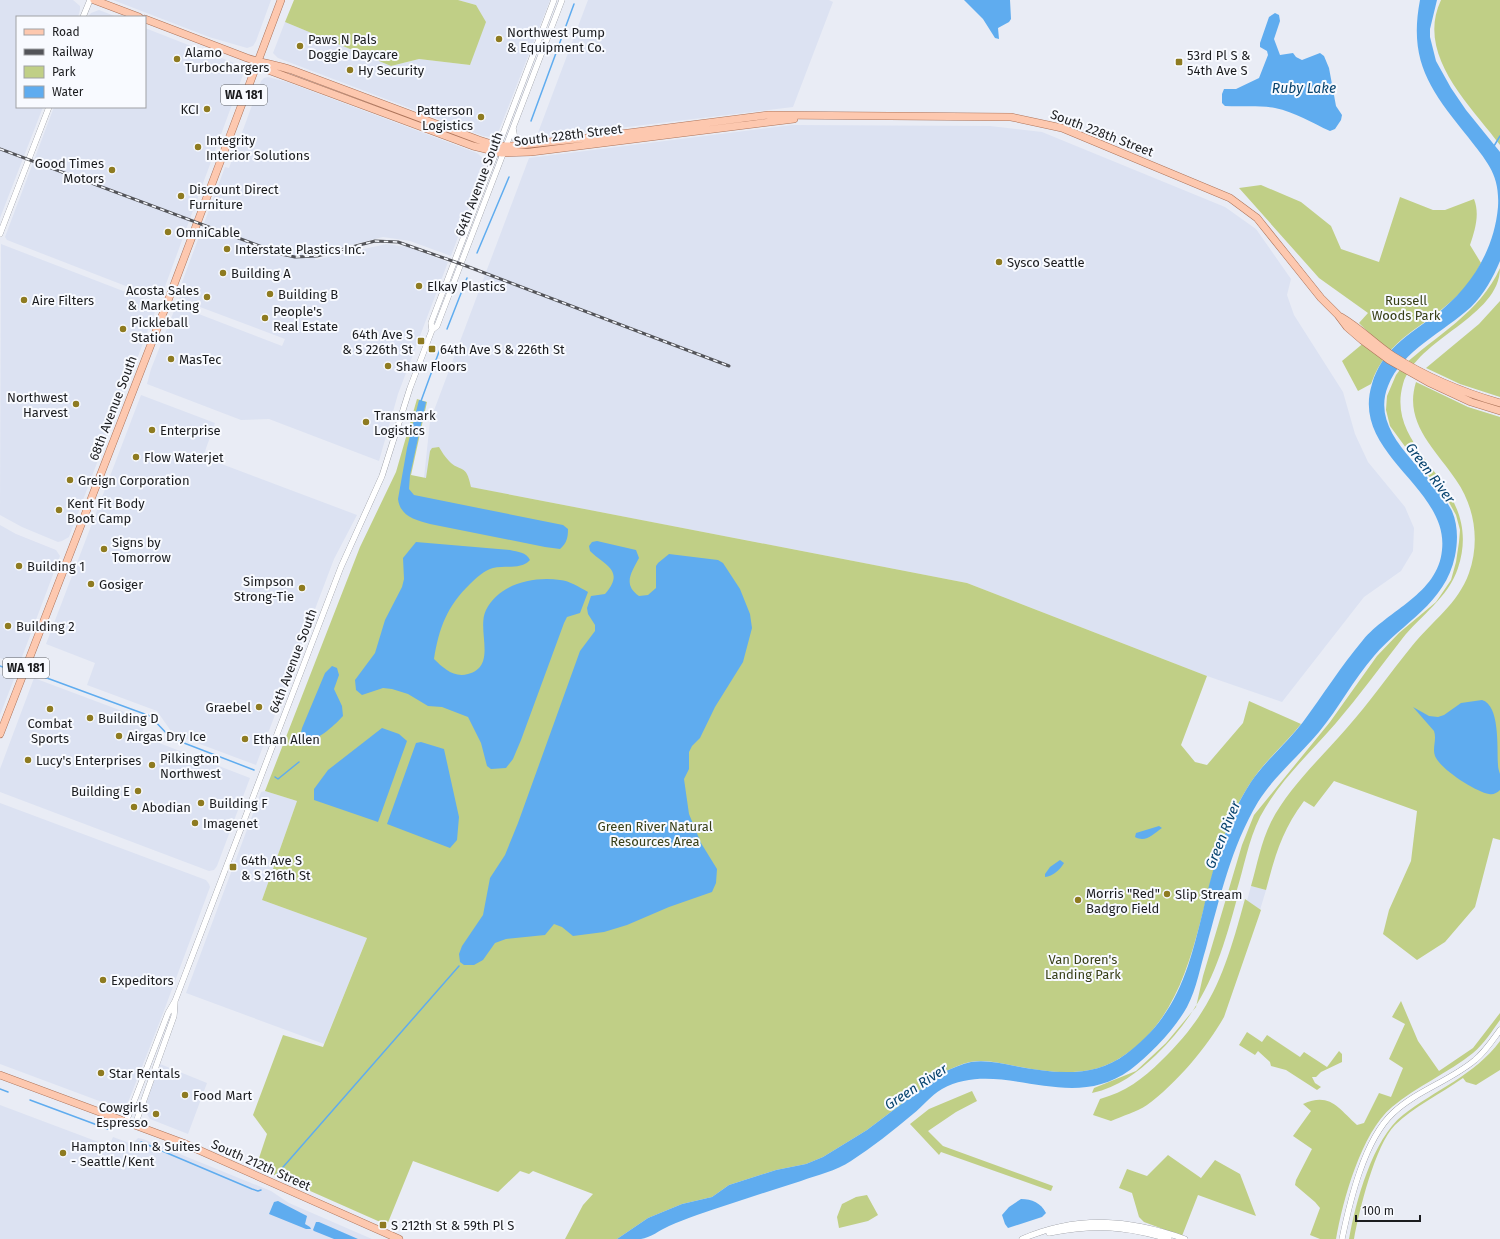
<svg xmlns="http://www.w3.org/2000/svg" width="1500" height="1239" font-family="'Fira Sans',sans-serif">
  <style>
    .built { fill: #dce2f2 }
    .green { fill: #c0cf86 }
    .water { fill: #5facef }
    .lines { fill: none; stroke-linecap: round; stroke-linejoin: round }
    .stream { stroke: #5facef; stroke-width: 1.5 }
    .minor-casing { stroke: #868991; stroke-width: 6 }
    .major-casing { stroke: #ad745a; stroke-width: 8 }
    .minor { stroke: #fff; stroke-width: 5.5 }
    .major { stroke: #fdc8af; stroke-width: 7 }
    .rail-casing { stroke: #535459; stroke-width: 3 }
    .rail { stroke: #f8faff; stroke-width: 1.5; stroke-dasharray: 4.5; stroke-linecap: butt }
    .poi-dot { fill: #8e7b21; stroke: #f8faff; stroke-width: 1.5 }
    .labels { text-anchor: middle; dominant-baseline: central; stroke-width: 4; stroke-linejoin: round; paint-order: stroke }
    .shield { fill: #f8faff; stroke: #5d5f62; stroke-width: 1 }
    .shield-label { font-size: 12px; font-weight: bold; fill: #1b1c1f }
    .poi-label { font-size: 13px; fill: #1b1c1f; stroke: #f8faff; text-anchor: start }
    .street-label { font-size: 13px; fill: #1b1c1f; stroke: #f8faff }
    .park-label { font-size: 13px; fill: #383f17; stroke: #f8faff }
    .water-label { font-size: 14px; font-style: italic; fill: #08446f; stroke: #f8faff }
  </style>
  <rect width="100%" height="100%" fill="#e9ecf5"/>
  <!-- built -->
  <path class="built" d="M 0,0 L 73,0 L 80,6 L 80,10 L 78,17 L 17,17 L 17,107 L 43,107 L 0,218 Z
    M 113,0 L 271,0 L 256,41 L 253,46 L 247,48 L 209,37 Z
    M 458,0 L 550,0 L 498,133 L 490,137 L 483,136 L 278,58 L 273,53 L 285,22 L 391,66 L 419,59 L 470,65 L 476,5 Z
    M 588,0 L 829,0 L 833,2 L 793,107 L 536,138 Z
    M 99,10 L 117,17 L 88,17 L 91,13 Z
    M 145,28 L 237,64 L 244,72 L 163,292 L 156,295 L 149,295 L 7,240 L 5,237 L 54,107 L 145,107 Z
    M 268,77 L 287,82 L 477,153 L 486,161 L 451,256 L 410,241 L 383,237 L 317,253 L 315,260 L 386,244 L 408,247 L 448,262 L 398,394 L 379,461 L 269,419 L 241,420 L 147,384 L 151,369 L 176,306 L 178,306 L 282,346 L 285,339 L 184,301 L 180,299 L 178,293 L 225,167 L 229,168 L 261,81 L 264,78 Z
    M 792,125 L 990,126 L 1042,132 L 1225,207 L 1256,229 L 1291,279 L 1287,295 L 1294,315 L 1343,392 L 1355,434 L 1368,462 L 1405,507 L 1414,528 L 1413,551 L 1401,571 L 1364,597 L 1282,702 L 1207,676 L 967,583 L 424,478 L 430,421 L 529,158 Z
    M 1,244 L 149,301 L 156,309 L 102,451 L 98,450 L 100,455 L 69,537 L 62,541 L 58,542 L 22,527 L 0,515 Z
    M 141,395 L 215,423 L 203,457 L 357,515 L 334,559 L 256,765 L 173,734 L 157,711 L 87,685 L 95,663 L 46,644 Z
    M 0,525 L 16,534 L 56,550 L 60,556 L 19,665 L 0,658 Z
    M 0,674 L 14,679 L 0,715 Z
    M 34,678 L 146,720 L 141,736 L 250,778 L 217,866 L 214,870 L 209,871 L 0,792 L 0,769 Z
    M 265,791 L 297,801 L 262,900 L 367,938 L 324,1044 L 186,993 L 261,792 Z
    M 0,803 L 206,880 L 209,884 L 210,887 L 162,1016 L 127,1105 L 123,1107 L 118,1108 L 0,1064 Z
    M 1251,886 L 1266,890 L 1260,910 L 1247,901 Z
    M 160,1064 L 207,1083 L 188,1134 L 150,1119 L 144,1109 Z
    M 0,1105 L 109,1146 L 113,1137 L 132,1144 L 138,1138 L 143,1139 L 271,1191 L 289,1203 L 372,1239 L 0,1239 Z"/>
  <!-- green -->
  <path class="green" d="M 294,0 L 458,0 L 476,5 L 486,22 L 470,65 L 419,59 L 391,66 L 285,22 Z
    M 1441,0 L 1500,0 L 1500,145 C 1471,106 1415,55 1441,0 Z
    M 1261,185 L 1301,202 L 1331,226 L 1341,249 L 1379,262 L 1400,197 L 1433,210 L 1445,210 L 1474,199 C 1480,214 1475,230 1470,245 L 1481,263 C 1475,275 1468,286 1458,295 C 1424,329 1388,336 1371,384 L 1358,391 L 1342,361 L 1372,336 L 1359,323 L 1368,313 L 1319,278 L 1239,188 Z
    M 1500,268 C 1500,317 1417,338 1403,384 C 1383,454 1486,483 1458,568 C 1448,598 1421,615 1402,639 C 1380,667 1359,696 1336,723 C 1310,753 1279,781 1260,817 C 1248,841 1244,868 1236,893 L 1238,895 C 1220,961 1207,1005 1156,1055 C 1137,1073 1119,1087 1092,1093 L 1094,1088 L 1136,1071 L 1166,1043 L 1196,1007 L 1203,976 L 1242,845 L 1254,815 L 1330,722 L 1377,656 L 1399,633 L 1436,602 L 1451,580 L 1456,562 L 1459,542 L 1460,530 L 1456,515 L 1446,497 L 1409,452 L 1390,426 L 1386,410 L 1387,396 L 1396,375 L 1402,367 C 1436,335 1480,313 1500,268 Z
    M 1500,301 L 1500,397 L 1460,384 L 1426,368 L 1479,324 Z
    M 1416,382 L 1468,407 L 1500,417 L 1500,840 L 1493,838 L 1475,907 L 1445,942 L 1417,960 L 1383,934 L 1389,910 L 1411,861 L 1417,811 L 1334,781 L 1314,807 L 1304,801 C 1282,830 1275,856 1266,890 L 1251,886 C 1257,865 1261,842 1271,822 C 1289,787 1320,759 1346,729 C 1370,702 1390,673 1412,646 C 1432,621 1458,604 1469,573 C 1480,542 1475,507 1456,480 C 1436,450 1403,423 1416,382 Z
    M 417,399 L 427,402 L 411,475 L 426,478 L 430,451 L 432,448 L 439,447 C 442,452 445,457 449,461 C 460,473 466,462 471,487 L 967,583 L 1207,676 L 1181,745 L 1195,762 L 1207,765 L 1243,723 L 1249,701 L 1301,724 C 1290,738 1276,751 1264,765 C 1249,782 1238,803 1229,824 C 1196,903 1199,1014 1115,1061 C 1084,1078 1048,1072 1015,1066 C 1000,1063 985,1059 970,1062 C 961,1064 953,1068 944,1072 L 867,1130 L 823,1157 L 806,1164 L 776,1170 L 729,1185 L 712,1197 L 682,1204 L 648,1218 L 617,1239 L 565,1239 L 583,1205 L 593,1194 L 533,1171 L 529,1174 L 520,1171 L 498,1192 L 413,1161 L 387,1225 L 256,1167 L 267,1134 L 253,1115 L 283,1035 L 323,1047 L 367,938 L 262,900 L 297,801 L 265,791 L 360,547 L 396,472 Z
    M 1245,899 L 1261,910 L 1224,1017 C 1207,1047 1176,1084 1147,1105 C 1137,1112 1122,1116 1111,1121 L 1093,1115 L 1100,1099 C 1125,1092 1143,1079 1161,1061 C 1214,1010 1226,968 1245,899 Z
    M 1401,1001 L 1418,1041 L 1439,1071 L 1473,1048 L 1500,1013 L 1500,1020 C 1492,1031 1484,1044 1473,1053 C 1448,1073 1417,1086 1392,1107 C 1361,1133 1343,1200 1336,1239 L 1320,1239 L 1310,1235 L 1320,1208 L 1315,1202 L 1295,1185 L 1296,1180 L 1312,1149 L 1293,1136 L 1311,1111 L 1303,1104 C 1330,1092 1338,1108 1357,1125 L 1364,1123 L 1379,1093 L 1391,1097 L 1403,1068 L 1389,1059 L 1405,1024 L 1392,1017 Z
    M 1247,1032 L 1262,1042 L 1267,1035 L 1300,1057 L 1304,1052 L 1327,1067 L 1339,1051 L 1342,1054 L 1342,1062 L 1321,1072 L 1316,1077 L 1312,1077 L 1315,1083 L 1321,1087 L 1317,1090 L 1286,1070 L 1271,1066 L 1270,1062 L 1258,1051 L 1255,1055 L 1239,1045 Z
    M 1500,1041 L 1500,1070 L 1476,1085 L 1466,1082 L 1463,1078 C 1442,1093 1413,1107 1395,1125 C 1375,1145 1359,1211 1354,1239 L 1349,1239 C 1355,1203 1373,1138 1403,1115 C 1435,1090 1475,1075 1500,1041 Z
    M 972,1091 L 977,1101 L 956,1112 L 928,1131 L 943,1146 L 1053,1186 L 1051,1191 L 941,1152 L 939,1155 L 910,1124 L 929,1109 Z
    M 1168,1155 L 1201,1178 L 1215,1160 L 1240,1174 L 1256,1216 L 1198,1195 L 1182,1236 L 1144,1222 L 1139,1217 L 1132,1193 L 1119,1188 L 1127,1169 L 1147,1176 Z
    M 867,1195 L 878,1215 L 868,1221 L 839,1228 L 837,1217 L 842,1204 L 856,1197 Z"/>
  <!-- water -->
  <path class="water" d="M 964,0 L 1010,0 L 1011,19 L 1009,22 L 998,28 L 999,39 L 995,38 L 983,19 Z
    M 1420,0 L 1437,0 L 1430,29 L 1430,37 L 1436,61 L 1451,88 L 1466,110 L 1500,152 L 1500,261 C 1493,278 1484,294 1471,307 C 1444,332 1402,350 1388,386 C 1368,436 1433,471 1452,511 C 1458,525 1458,541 1455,556 C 1445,604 1403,622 1374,656 C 1353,680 1339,708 1319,732 C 1299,756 1275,775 1258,802 C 1231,847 1220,898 1206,948 C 1200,967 1197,988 1187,1007 C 1174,1030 1151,1054 1130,1070 C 1068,1115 1001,1057 942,1089 C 930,1096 923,1106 913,1114 C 893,1131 872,1147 851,1161 C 836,1171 817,1175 801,1181 C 766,1192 732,1203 697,1215 C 688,1218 678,1222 669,1226 C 660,1230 650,1238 641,1239 C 633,1239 625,1239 617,1239 L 648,1218 L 682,1204 L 712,1197 L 729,1185 L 776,1170 L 806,1164 L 823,1157 L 867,1130 L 944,1072 C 953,1068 962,1064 971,1062 C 986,1060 1000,1063 1015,1066 C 1053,1073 1093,1079 1126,1054 C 1139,1044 1152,1032 1162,1018 C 1185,987 1194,947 1203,911 C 1213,867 1226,820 1251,782 C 1266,760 1287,743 1303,722 C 1323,695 1341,666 1363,640 C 1388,610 1438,594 1442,550 C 1449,487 1350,454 1372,384 C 1382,350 1407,336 1434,316 C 1469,290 1494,252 1498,207 C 1500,174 1487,162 1468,137 C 1431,91 1408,62 1420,0 Z
    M 1275,13 L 1279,15 L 1280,21 L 1274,39 L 1280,55 L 1293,53 L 1296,57 L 1302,60 L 1320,53 L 1324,56 L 1329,68 L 1336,106 L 1342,115 L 1341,120 L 1335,129 L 1330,131 C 1312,123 1295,112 1275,108 C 1258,105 1242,107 1225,106 L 1222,103 L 1222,94 L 1224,89 L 1236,89 L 1259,78 L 1268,55 L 1267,51 L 1260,47 L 1260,43 L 1269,17 Z
    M 419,400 L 426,402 L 410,475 L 409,489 L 414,495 L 563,525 L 568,529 C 568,537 567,543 560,549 L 545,547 L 430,524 C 415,520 400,516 398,499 L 407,448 Z
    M 597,541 L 636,550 L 639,558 C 632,572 622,584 639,596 L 648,595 L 656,588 L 656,566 L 658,563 L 669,554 L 718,560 L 723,563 L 740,589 L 750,614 L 752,628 L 743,662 L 715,707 L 700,738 L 692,746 L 689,752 L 689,769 L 684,779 L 689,814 L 701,843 L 717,869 L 716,883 L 712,892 L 669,907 L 627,925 L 604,932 L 573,936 L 562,927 L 554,924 L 545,935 L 506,939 L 495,943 L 483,960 L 474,965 L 464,965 L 460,962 L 459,954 L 462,946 L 483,915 L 490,878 L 505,855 L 518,823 L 580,651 L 595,631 L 595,625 L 588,614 L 587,608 L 591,596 L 605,594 C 626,570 604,565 590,551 L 589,546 L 592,542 Z
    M 416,542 L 510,550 C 518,552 526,552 530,560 C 522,570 504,565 493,568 C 485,570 476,578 470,584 C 447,606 439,628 434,659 C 443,668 454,678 468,674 C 498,666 476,630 486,610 C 499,584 533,576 560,580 C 570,581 579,587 588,592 L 580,613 L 567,617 L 564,623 L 521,740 L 513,759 L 506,768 L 491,769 L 487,766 L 481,743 L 468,717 L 442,707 L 428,706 L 408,694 L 392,689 L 383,688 L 362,695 L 356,690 L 355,680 L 375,653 L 385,620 L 402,587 L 404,579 L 403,558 Z
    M 332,666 L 337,668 L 339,675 L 334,689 L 342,706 L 343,716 C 333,727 317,741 302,743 L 299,741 L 302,728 L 325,673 Z
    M 1482,700 C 1500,705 1497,747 1498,765 C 1498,768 1499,771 1500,774 C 1500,779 1500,785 1500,790 C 1497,793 1493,795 1489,794 C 1476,792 1440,769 1435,756 C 1432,748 1437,740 1434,731 L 1413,707 L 1429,716 L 1438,717 L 1444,715 L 1461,703 Z
    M 382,728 L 399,734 L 407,741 L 378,822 L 314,800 L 314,789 L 328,770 Z
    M 421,742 L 444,749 L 459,817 L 457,840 L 450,848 L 387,824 L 416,743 Z
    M 1159,826 L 1162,828 C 1153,834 1146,843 1135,837 L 1136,833 Z
    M 1060,860 L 1064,863 C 1060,870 1053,876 1045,877 L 1045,874 L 1050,867 Z
    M 1021,1199 C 1032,1199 1041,1203 1046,1213 L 1042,1217 L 1008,1228 L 1005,1224 L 1002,1215 L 1009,1207 Z
    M 278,1201 L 307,1216 L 305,1224 L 310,1227 L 311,1229 L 306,1229 L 269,1214 L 274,1202 Z
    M 316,1222 L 319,1222 L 358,1239 L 334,1239 L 314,1231 L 313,1230 Z"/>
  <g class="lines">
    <!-- stream -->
    <path class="stream" d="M 531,121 L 574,4
      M 1494,146 L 1500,136
      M 477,253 L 509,177
      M 447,329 L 467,278
      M 421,401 L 440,349
      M 0,666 L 16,672
      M 36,674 L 150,716 L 171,738 L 254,770
      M 275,777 L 278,779 L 299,762
      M 0,1089 L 8,1092
      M 30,1100 L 108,1129
      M 141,1142 L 252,1189 L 258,1191 L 261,1190
      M 277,1174 L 459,966"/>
    <!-- minor casing -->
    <g class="minor-casing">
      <path id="minor" d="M 83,17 L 90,0
        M 513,128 L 515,139 L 523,145
        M 0,234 L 49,107
        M 432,330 L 437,326 L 562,0
        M 126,1122 L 168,1013 L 175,1001 L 341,567 L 382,476 L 410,388 L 432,330 L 431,323 L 554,0
        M 135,1125 L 174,1016 L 175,1002
        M 1049,1233 C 1097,1224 1123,1226 1169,1239
        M 1022,1239 C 1077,1215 1129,1219 1185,1239
        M 1342,1239 C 1350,1201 1364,1140 1393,1113 C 1416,1091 1450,1081 1475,1060 C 1485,1052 1492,1041 1500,1030"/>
    </g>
    <!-- major casing -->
    <g class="major-casing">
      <path id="major" d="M 94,0 L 139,17
        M 145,19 L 247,58 C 262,63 277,65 292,70 L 479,140 L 498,146 L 511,146 L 605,136 L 768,115 L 1011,117 L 1062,128 L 1230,198 L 1257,218 L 1321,298 L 1338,315 L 1347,327 L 1362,340 L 1389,360 L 1428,382 L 1471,402 L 1500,411
        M 258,62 L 268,70 L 473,146 L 502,153 L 531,152 L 794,119
        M 1341,317 C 1360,328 1375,344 1393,356 C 1426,377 1462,392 1500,403
        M 0,734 L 169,298 L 281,0
        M 0,1075 L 183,1143 L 399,1239"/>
    </g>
    <!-- minor -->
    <use href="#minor" class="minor"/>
    <!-- major -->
    <use href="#major" class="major"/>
    <!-- rail casing -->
    <g class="rail-casing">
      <path id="rail" d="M 0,149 L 281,254 L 295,257 L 317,256 L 375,241 L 398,242 L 461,264 L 729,366"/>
    </g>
    <!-- rail -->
    <use href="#rail" class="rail"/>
  </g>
  <!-- markers -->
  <g class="poi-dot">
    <circle cx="499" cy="39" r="4"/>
    <circle cx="300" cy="46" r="4"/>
    <circle cx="177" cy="59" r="4"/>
    <rect x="1175" y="58" width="8" height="8" rx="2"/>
    <circle cx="350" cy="70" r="4"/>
    <circle cx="207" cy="109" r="4"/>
    <circle cx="481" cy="117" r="4"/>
    <circle cx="198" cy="147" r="4"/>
    <circle cx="112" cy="170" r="4"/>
    <circle cx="181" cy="196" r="4"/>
    <circle cx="168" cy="232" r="4"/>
    <circle cx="227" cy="249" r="4"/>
    <circle cx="999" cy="262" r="4"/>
    <circle cx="223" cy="273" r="4"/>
    <circle cx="419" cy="286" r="4"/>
    <circle cx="270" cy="294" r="4"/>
    <circle cx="207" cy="297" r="4"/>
    <circle cx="24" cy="300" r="4"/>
    <circle cx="265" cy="318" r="4"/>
    <circle cx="123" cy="329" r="4"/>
    <rect x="417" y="337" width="8" height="8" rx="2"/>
    <rect x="428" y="345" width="8" height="8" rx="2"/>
    <circle cx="171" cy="359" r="4"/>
    <circle cx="388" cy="366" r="4"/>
    <circle cx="76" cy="404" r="4"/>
    <circle cx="366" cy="422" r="4"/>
    <circle cx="152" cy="430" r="4"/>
    <circle cx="136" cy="457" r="4"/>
    <circle cx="70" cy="480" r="4"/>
    <circle cx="59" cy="510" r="4"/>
    <circle cx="104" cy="549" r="4"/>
    <circle cx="19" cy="566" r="4"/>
    <circle cx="91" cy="584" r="4"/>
    <circle cx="302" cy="588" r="4"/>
    <circle cx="8" cy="626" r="4"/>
    <circle cx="259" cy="707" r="4"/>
    <circle cx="50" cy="709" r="4"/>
    <circle cx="90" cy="718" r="4"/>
    <circle cx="119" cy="736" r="4"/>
    <circle cx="245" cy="739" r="4"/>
    <circle cx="28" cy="760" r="4"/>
    <circle cx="152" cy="765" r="4"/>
    <circle cx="138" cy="791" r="4"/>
    <circle cx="201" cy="803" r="4"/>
    <circle cx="134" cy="807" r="4"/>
    <circle cx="195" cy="823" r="4"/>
    <rect x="229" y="863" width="8" height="8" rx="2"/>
    <circle cx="1167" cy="894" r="4"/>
    <circle cx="1078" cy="900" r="4"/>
    <circle cx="103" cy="980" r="4"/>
    <circle cx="101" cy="1073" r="4"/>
    <circle cx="185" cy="1095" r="4"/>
    <circle cx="156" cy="1114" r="4"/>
    <circle cx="63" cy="1153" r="4"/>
    <rect x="379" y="1221" width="8" height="8" rx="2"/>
  </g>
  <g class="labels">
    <!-- shield labels -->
    <g class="shield">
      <rect x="221" y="85" width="46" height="20" rx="3"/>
      <rect x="3" y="658" width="46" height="20" rx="3"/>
    </g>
    <g class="shield-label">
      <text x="244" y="95">WA 181</text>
      <text x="26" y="668">WA 181</text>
    </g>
    <!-- poi labels -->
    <g class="poi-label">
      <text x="507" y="32">Northwest Pump<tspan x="507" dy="15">&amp; Equipment Co.</tspan></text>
      <text x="308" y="39">Paws N Pals<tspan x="308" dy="15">Doggie Daycare</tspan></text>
      <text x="185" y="52">Alamo<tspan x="185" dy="15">Turbochargers</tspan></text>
      <text x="1187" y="55">53rd Pl S &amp;<tspan x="1187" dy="15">54th Ave S</tspan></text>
      <text x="358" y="70">Hy Security</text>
      <text x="199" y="109" text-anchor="end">KCI</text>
      <text x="473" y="110" text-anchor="end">Patterson<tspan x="473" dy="15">Logistics</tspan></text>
      <text x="206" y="140">Integrity<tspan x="206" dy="15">Interior Solutions</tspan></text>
      <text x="104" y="163" text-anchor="end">Good Times<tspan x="104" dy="15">Motors</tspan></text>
      <text x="189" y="189">Discount Direct<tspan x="189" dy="15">Furniture</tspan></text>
      <text x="176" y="232">OmniCable</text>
      <text x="235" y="249">Interstate Plastics Inc.</text>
      <text x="1007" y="262">Sysco Seattle</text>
      <text x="231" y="273">Building A</text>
      <text x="427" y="286">Elkay Plastics</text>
      <text x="199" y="290" text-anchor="end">Acosta Sales<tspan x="199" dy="15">&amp; Marketing</tspan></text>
      <text x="278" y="294">Building B</text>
      <text x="32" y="300">Aire Filters</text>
      <text x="273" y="311">People's<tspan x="273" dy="15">Real Estate</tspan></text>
      <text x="131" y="322">Pickleball<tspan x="131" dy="15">Station</tspan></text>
      <text x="413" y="334" text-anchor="end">64th Ave S<tspan x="413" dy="15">&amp; S 226th St</tspan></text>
      <text x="440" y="349">64th Ave S &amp; 226th St</text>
      <text x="179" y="359">MasTec</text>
      <text x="396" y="366">Shaw Floors</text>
      <text x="68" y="397" text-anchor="end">Northwest<tspan x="68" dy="15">Harvest</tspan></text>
      <text x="374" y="415">Transmark<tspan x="374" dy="15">Logistics</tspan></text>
      <text x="160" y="430">Enterprise</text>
      <text x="144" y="457">Flow Waterjet</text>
      <text x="78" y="480">Greign Corporation</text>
      <text x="67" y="503">Kent Fit Body<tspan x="67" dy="15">Boot Camp</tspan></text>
      <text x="112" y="542">Signs by<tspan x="112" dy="15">Tomorrow</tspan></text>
      <text x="27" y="566">Building 1</text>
      <text x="294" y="581" text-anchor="end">Simpson<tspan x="294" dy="15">Strong-Tie</tspan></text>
      <text x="99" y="584">Gosiger</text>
      <text x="16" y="626">Building 2</text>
      <text x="251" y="707" text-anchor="end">Graebel</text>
      <text x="98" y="718">Building D</text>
      <text x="50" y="723" text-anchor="middle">Combat<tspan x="50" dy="15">Sports</tspan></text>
      <text x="127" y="736">Airgas Dry Ice</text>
      <text x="253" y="739">Ethan Allen</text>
      <text x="160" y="758">Pilkington<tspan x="160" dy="15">Northwest</tspan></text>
      <text x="36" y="760">Lucy's Enterprises</text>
      <text x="130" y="791" text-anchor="end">Building E</text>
      <text x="209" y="803">Building F</text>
      <text x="142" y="807">Abodian</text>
      <text x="203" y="823">Imagenet</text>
      <text x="241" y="860">64th Ave S<tspan x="241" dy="15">&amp; S 216th St</tspan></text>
      <text x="1086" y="893">Morris "Red"<tspan x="1086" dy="15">Badgro Field</tspan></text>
      <text x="1175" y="894">Slip Stream</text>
      <text x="111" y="980">Expeditors</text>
      <text x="109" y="1073">Star Rentals</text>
      <text x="193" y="1095">Food Mart</text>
      <text x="148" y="1107" text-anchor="end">Cowgirls<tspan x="148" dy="15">Espresso</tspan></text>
      <text x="71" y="1146">Hampton Inn &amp; Suites<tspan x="71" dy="15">- Seattle/Kent</tspan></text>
      <text x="391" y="1225">S 212th St &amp; 59th Pl S</text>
    </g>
    <!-- street labels -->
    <g class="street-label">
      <text transform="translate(1102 133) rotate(21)">South 228th Street</text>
      <text transform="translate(568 135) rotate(-7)">South 228th Street</text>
      <text transform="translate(479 184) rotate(-69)">64th Avenue South</text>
      <text transform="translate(113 408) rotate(-69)">68th Avenue South</text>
      <text transform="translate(293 661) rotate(-69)">64th Avenue South</text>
      <text transform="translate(261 1165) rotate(24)">South 212th Street</text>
    </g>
    <!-- park labels -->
    <g class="park-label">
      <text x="1406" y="300">Russell<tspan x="1406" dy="15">Woods Park</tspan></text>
      <text x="655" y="826">Green River Natural<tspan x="655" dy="15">Resources Area</tspan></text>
      <text x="1083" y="959">Van Doren's<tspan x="1083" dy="15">Landing Park</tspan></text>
    </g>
    <!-- water labels -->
    <g class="water-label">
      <text x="1304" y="88">Ruby Lake</text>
      <text transform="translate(1430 473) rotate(53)">Green River</text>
      <text transform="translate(1223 835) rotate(-68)">Green River</text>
      <text transform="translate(916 1087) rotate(-33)">Green River</text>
    </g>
  </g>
  <!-- legend -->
  <rect x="16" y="16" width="130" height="92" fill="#f8faff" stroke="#a0a1a5"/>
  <rect x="24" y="29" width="20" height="6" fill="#fdc8af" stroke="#a0a1a5"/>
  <text x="52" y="36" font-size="12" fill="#1b1c1f">Road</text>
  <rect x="24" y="49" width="20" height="6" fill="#535459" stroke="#a0a1a5"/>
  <text x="52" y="56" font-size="12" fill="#1b1c1f">Railway</text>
  <rect x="24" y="66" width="20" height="12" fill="#c0cf86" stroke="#a0a1a5"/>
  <text x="52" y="76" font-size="12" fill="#1b1c1f">Park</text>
  <rect x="24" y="86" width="20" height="12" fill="#5facef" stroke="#a0a1a5"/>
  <text x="52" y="96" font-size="12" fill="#1b1c1f">Water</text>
  <!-- scale -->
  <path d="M1356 1215v6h64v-6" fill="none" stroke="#1b1c1f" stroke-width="2"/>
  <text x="1362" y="1215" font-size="12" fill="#1b1c1f" stroke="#f8faff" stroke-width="3" paint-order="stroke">100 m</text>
</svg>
